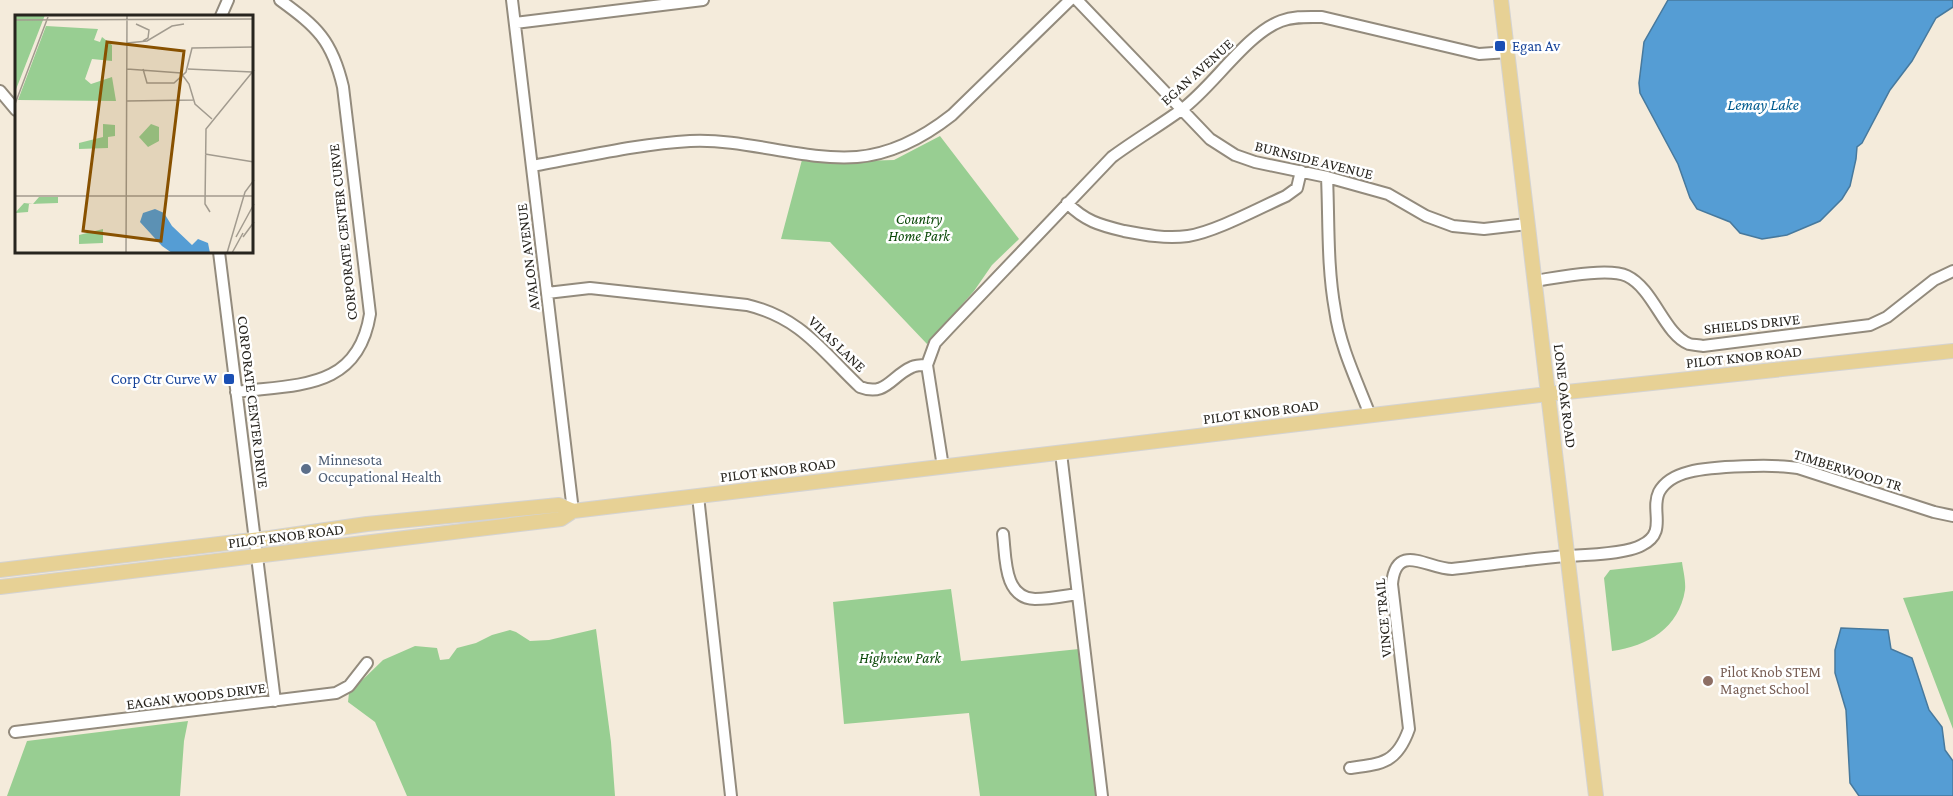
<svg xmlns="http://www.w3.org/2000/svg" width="1953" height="796" font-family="'Crimson Pro',serif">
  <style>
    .green { fill: #98ce92 }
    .water { fill: #559dd4; stroke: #47799d; stroke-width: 1.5 }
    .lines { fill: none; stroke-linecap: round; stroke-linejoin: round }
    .minor-casing { stroke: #938b7d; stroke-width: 14 }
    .major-casing { stroke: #d4d3d2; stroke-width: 16 }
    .minor { stroke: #fff; stroke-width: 10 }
    .major { stroke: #e7d195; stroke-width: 14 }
    .transit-dot { fill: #1a4fb4; stroke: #fff; stroke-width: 2 }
    .service-dot { fill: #5c6f8a; stroke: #fff; stroke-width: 2 }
    .education-dot { fill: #8d6e63; stroke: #fff; stroke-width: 2 }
    .labels { text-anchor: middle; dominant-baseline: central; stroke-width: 5; stroke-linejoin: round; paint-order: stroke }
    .transit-label { font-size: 15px; fill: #164399; stroke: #fff; text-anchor: start }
    .street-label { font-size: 15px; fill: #27241e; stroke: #fff }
    .park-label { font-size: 15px; font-style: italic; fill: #0b4908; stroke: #fff }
    .service-label { font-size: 15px; fill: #4e5e75; stroke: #fff; text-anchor: start }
    .education-label { font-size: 15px; fill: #785e54; stroke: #fff; text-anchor: start }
    .water-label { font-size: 16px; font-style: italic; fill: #005b8f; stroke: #fff }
    .inset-road { fill: none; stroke: #a29b8f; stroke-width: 1.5 }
    .view { fill: #885100; fill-opacity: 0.15; stroke: #885100; stroke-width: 3 }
    .inset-edge { fill: none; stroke: #27241e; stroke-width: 3 }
  </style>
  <rect width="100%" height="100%" fill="#f4ebdb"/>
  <!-- green -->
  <path class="green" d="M 940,136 L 1019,239 L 992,265 L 974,291 L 927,344 L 830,242 L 781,239 L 803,156 L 861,161 L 894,160 Z
    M 1682,562 C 1683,570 1686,581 1685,590 C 1679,628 1648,646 1612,651 L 1604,578 L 1610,570 Z
    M 951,589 L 961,661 L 1079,649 L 1097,796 L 980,796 L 969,713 L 844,724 L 833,602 Z
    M 1953,591 L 1953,729 L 1903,598 Z
    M 596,629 L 611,742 L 615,796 L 407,796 L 375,722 L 348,702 L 349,693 L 383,660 L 415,646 L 437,648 L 440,660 L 449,659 L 457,648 L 476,643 L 492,635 L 510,630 L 516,632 L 530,641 L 549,640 Z
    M 188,721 L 184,741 L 180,796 L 7,796 L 27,741 Z"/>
  <!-- water -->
  <path class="water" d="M 1668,0 L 1953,0 L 1953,7 L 1936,18 L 1912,61 L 1890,90 L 1862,143 L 1857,147 L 1856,159 L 1850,186 L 1842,199 L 1820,221 L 1787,235 L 1762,239 L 1740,233 L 1730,222 L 1697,209 L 1690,198 L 1678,164 L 1640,93 L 1639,83 L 1644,42 Z
    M 1841,628 L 1888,630 L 1891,649 L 1912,658 L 1929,710 L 1942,727 L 1945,750 L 1953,761 L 1953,796 L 1859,796 L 1850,783 L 1846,710 L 1835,673 L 1835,650 Z"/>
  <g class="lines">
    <!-- minor casing -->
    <g class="minor-casing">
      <path id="minor" d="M 512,0 L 573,511
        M 1077,0 L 1210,139 L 1235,155 L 1255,162 L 1327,177 L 1388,194 L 1426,216 L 1453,226 L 1484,229 L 1527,224
        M 221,16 L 228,0
        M 515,23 L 703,0
        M 0,91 L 16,110
        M 532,166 C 584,157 637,144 690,141 C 745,138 803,161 857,157 C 893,154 924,137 952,115 L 1070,0
        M 1327,177 C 1329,221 1327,266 1335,310 C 1340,347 1357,381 1370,415
        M 1067,203 C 1085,221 1099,225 1124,231 C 1145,235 1166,239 1188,236 C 1215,232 1259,208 1286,196 L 1297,188 L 1301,171
        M 219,252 L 275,701
        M 1534,281 C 1555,278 1608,267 1627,276 C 1654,289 1664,334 1689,344 C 1693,345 1699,345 1703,346 L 1870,325 L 1887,317 L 1934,280 L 1953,271
        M 547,293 L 590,288 L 747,305 C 801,318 821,350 860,387 C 886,397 891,376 912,367 C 916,365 922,365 927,365
        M 927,365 L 935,343 L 950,327 L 1112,157 C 1135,140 1159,126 1181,110 C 1212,88 1246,34 1281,21 C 1294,16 1308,17 1322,17 L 1479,54 L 1508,52
        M 927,365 L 943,467
        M 236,392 C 298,384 358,390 370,314 L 343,87 C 332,40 317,27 280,0
        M 1061,453 L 1102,796
        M 698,496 L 731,796
        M 1003,534 C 1006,557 1003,598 1035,599 C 1049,599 1064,596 1077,594
        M 15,732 L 336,693 L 349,686 L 367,663
        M 1350,768 C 1382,764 1397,763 1409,729 L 1392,584 C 1396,541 1428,569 1452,569 C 1490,565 1528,559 1566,556 C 1585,555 1627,554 1642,545 C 1668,532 1650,511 1659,492 C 1665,481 1677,475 1689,472 C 1711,466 1775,464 1798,468 L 1934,512 L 1953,516"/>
    </g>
    <!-- major casing -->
    <g class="major-casing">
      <path id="major" d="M 1501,0 L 1596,796
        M 0,570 L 270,538 L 367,524 L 559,505 L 573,511
        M 0,587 L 561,519 L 573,511 L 1548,394 L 1953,351"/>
    </g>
    <!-- minor -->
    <use href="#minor" class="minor"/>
    <!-- major -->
    <use href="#major" class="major"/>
  </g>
  <!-- markers -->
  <g class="transit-dot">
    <rect x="1494" y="40" width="12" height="12" rx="3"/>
    <rect x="223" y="373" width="12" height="12" rx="3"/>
  </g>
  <circle class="service-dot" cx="306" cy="469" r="6"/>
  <circle class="education-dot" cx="1708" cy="681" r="6"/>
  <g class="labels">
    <!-- transit labels -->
    <g class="transit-label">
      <text x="1512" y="46">Egan Av</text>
      <text x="217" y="379" text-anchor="end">Corp Ctr Curve W</text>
    </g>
    <!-- street labels -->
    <g class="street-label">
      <text transform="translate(1197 72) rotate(-42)">EGAN AVENUE</text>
      <text transform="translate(1314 160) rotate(14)">BURNSIDE AVENUE</text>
      <text transform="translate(343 232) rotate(-96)">CORPORATE CENTER CURVE</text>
      <text transform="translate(528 257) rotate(-97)">AVALON AVENUE</text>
      <text transform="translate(1752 324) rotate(-6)">SHIELDS DRIVE</text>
      <text transform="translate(837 344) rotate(44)">VILAS LANE</text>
      <text transform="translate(1744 357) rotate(-6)">PILOT KNOB ROAD</text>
      <text transform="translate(1565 396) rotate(83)">LONE OAK ROAD</text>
      <text transform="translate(253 402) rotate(83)">CORPORATE CENTER DRIVE</text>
      <text transform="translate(1261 412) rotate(-7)">PILOT KNOB ROAD</text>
      <text transform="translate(778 470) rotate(-7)">PILOT KNOB ROAD</text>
      <text transform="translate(1848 470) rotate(17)">TIMBERWOOD TR</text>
      <text transform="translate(286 536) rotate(-7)">PILOT KNOB ROAD</text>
      <text transform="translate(1383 618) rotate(-95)">VINCE TRAIL</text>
      <text transform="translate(196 696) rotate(-7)">EAGAN WOODS DRIVE</text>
    </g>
    <!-- park labels -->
    <g class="park-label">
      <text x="919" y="219">Country<tspan x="919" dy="17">Home Park</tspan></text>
      <text x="900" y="658">Highview Park</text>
    </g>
    <!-- service labels -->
    <g class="service-label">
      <text x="318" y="460">Minnesota<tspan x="318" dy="17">Occupational Health</tspan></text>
    </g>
    <!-- education labels -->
    <g class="education-label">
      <text x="1720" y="672">Pilot Knob STEM<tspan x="1720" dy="17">Magnet School</tspan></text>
    </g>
    <!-- water labels -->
    <g class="water-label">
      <text x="1763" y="104">Lemay Lake</text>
    </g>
  </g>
  <!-- overview -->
  <g transform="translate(15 15)">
    <rect width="238" height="238" fill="#f4ebdb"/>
    <path d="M 0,0 L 30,0 L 0,77 ZM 31,11 L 83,14 L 79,25 L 85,27 L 87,22 L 97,30 L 97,46 L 77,44 L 70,64 L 76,69 L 97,62 L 101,86 L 3,85 ZM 88,109 L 100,110 L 100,121 L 93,122 L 93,133 L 64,134 L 64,128 L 88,122 ZM 136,109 L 144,112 L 144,126 L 133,132 L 124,122 ZM 24,182 L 43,182 L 43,188 L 14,189 L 13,197 L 0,198 L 9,188 L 18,189 ZM 88,214 L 88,228 L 64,229 L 64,220 Z" fill="#98ce92"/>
    <path d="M 140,194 L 149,198 L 157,211 L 177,230 L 183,224 L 193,228 L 195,238 L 157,238 L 147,231 L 125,207 L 128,198 Z" fill="#559dd4"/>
    <path class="inset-road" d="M 0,5 L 239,4M 121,9 L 134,15 L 133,23 L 128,26M 112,28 L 132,26 L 157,11 L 169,9M 112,54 L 166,58 L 174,69 L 180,89 L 197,104M 128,54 L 132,68 L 159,68 L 171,57 L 177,33 L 239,32M 173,54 L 237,57M 112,86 L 178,85M 0,89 L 33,2M 190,139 L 239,147M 0,181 L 239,181M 195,197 L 190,189 L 191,114 L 239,55M 221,222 L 239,189M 228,222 L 239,207M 111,238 L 112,0M 212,238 L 230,177 L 239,165M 217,238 L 228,218"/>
    <path class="view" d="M 92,27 L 169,36 L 146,226 L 68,216 Z"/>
    <rect width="238" height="238" class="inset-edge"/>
  </g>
</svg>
